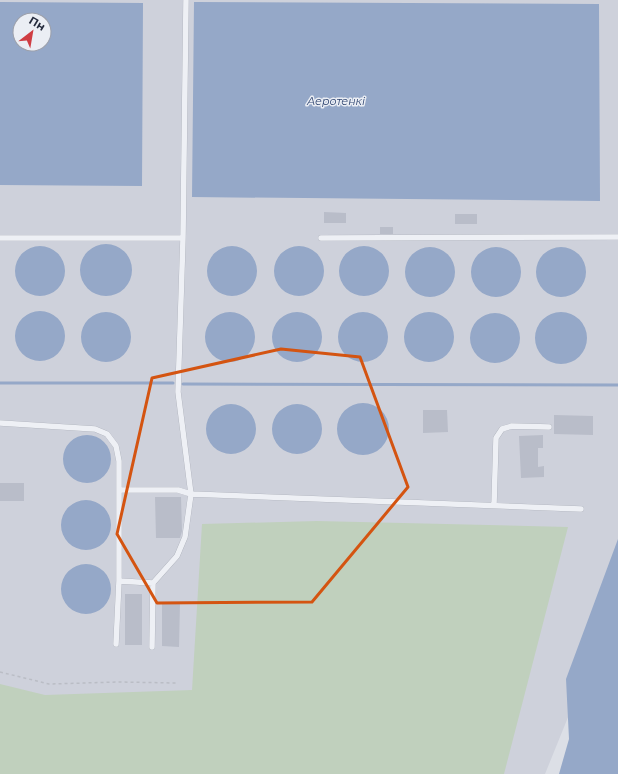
<svg xmlns="http://www.w3.org/2000/svg" width="618" height="774" font-family="Montserrat,sans-serif">
  <style>
    .built { fill: #ced1db; fill-rule: evenodd }
    .green { fill: #c0d0bd }
    .water { fill: #95a8c8; fill-rule: evenodd }
    .lines { fill: none; stroke-linecap: round; stroke-linejoin: round }
    .stream { stroke: #95a8c8; stroke-width: 3 }
    .building { fill: #b9bdc9 }
    .service-casing { stroke: #a5a9b3; stroke-width: 6 }
    .path { stroke: #babdc5; stroke-width: 1.5; stroke-dasharray: 3 3; stroke-linecap: butt }
    .service { stroke: #eef0f5; stroke-width: 5.5 }
    .marked { fill: none; stroke: #d45411; stroke-width: 3; stroke-linejoin: round }
    .labels { text-anchor: middle; dominant-baseline: central; stroke-width: 3; stroke-linejoin: round; paint-order: stroke }
    .water-label { font-size: 11px; font-style: italic; fill: #2f4571; stroke: #ebeef4 }
  </style>
  <rect width="100%" height="100%" fill="#dcdfe6"/>
  <!-- built -->
  <path class="built" d="M 0,0 L 618,0 L 618,594 L 545,774 L 0,774 ZM 20,20 L 44,20 L 44,44 L 20,44 Z"/>
  <!-- green -->
  <path class="green" d="M 317,521 L 568,527 L 504,774 L 0,774 L 0,684 L 45,695 L 192,690 L 202,524 Z"/>
  <!-- water -->
  <path class="water" d="M 0,2 L 143,3 L 142,186 L 0,185 ZM 20,20 L 44,20 L 44,44 L 20,44 Z
    M 194,2 L 599,4 L 600,201 L 192,197 Z
    M80 270a26 26 0 1 1 52 0a26 26 0 1 1-52 0Z
    M274 271a25 25 0 1 1 50 0a25 25 0 1 1-50 0Z
    M15 271a25 25 0 1 1 50 0a25 25 0 1 1-50 0Z
    M339 271a25 25 0 1 1 50 0a25 25 0 1 1-50 0Z
    M207 271a25 25 0 1 1 50 0a25 25 0 1 1-50 0Z
    M471 272a25 25 0 1 1 50 0a25 25 0 1 1-50 0Z
    M536 272a25 25 0 1 1 50 0a25 25 0 1 1-50 0Z
    M405 272a25 25 0 1 1 50 0a25 25 0 1 1-50 0Z
    M15 336a25 25 0 1 1 50 0a25 25 0 1 1-50 0Z
    M404 337a25 25 0 1 1 50 0a25 25 0 1 1-50 0Z
    M535 338a26 26 0 1 1 52 0a26 26 0 1 1-52 0Z
    M272 337a25 25 0 1 1 50 0a25 25 0 1 1-50 0Z
    M81 337a25 25 0 1 1 50 0a25 25 0 1 1-50 0Z
    M338 337a25 25 0 1 1 50 0a25 25 0 1 1-50 0Z
    M205 337a25 25 0 1 1 50 0a25 25 0 1 1-50 0Z
    M470 338a25 25 0 1 1 50 0a25 25 0 1 1-50 0Z
    M337 429a26 26 0 1 1 52 0a26 26 0 1 1-52 0Z
    M272 429a25 25 0 1 1 50 0a25 25 0 1 1-50 0Z
    M206 429a25 25 0 1 1 50 0a25 25 0 1 1-50 0Z
    M63 459a24 24 0 1 1 48 0a24 24 0 1 1-48 0Z
    M61 525a25 25 0 1 1 50 0a25 25 0 1 1-50 0Z
    M 618,539 L 618,774 L 559,774 L 569,739 L 566,679 Z
    M61 589a25 25 0 1 1 50 0a25 25 0 1 1-50 0Z"/>
  <g class="lines">
    <!-- stream -->
    <path class="stream" d="M 0,383 L 173,383
      M 183,384 L 618,385"/>
  </g>
  <!-- building -->
  <path class="building" d="M 324,212 L 346,213 L 346,223 L 324,223 Z
    M 455,214 L 477,214 L 477,224 L 455,224 Z
    M 380,227 L 393,227 L 393,234 L 380,234 Z
    M 423,410 L 447,410 L 448,432 L 423,433 Z
    M 554,415 L 593,416 L 593,435 L 554,434 Z
    M 543,435 L 543,448 L 538,448 L 538,467 L 544,466 L 544,477 L 521,478 L 519,436 Z
    M 0,483 L 24,483 L 24,501 L 0,501 Z
    M 155,497 L 181,497 L 182,531 L 180,538 L 156,538 Z
    M 125,594 L 142,594 L 142,645 L 125,645 Z
    M 162,602 L 180,603 L 179,647 L 162,646 Z"/>
  <g class="lines">
    <!-- service casing -->
    <g class="service-casing">
      <path id="service" d="M 0,238 L 183,238
        M 321,238 L 618,237
        M 0,423 L 95,429 L 107,434 L 116,446 L 119,461 L 119,581 L 116,644
        M 119,490 L 178,490 L 191,494 L 581,509
        M 494,505 L 496,438 L 502,429 L 512,426 L 549,427
        M 119,581 L 153,583
        M 152,647 L 153,583 L 177,556 L 185,537 L 191,494 L 178,392 L 183,238 L 186,0"/>
    </g>
    <!-- path -->
    <path class="path" d="M 0,672 L 49,684 L 119,682 L 176,683"/>
    <!-- service -->
    <use href="#service" class="service"/>
  </g>
  <!-- marked area -->
  <path class="marked" d="M 281,349 L 360,357 L 408,487 L 312,602 L 157,603 L 117,534 L 152,378 Z"/>
  <g class="labels">
    <!-- water labels -->
    <g class="water-label">
      <text x="336" y="101">Аеротенкі</text>
    </g>
  </g>
  <!-- north arrow -->
  <g transform="translate(32 32) rotate(31)"><circle r="19" fill="#ebeef4" stroke="#9ca0ab"/>
  <path d="M0-3L7 15L0 10L-7 15Z" fill="#cf3d43"/>
  <text y="-6" font-size="11" font-weight="bold" text-anchor="middle" fill="#252b3d">Пн</text>
  </g>
</svg>
